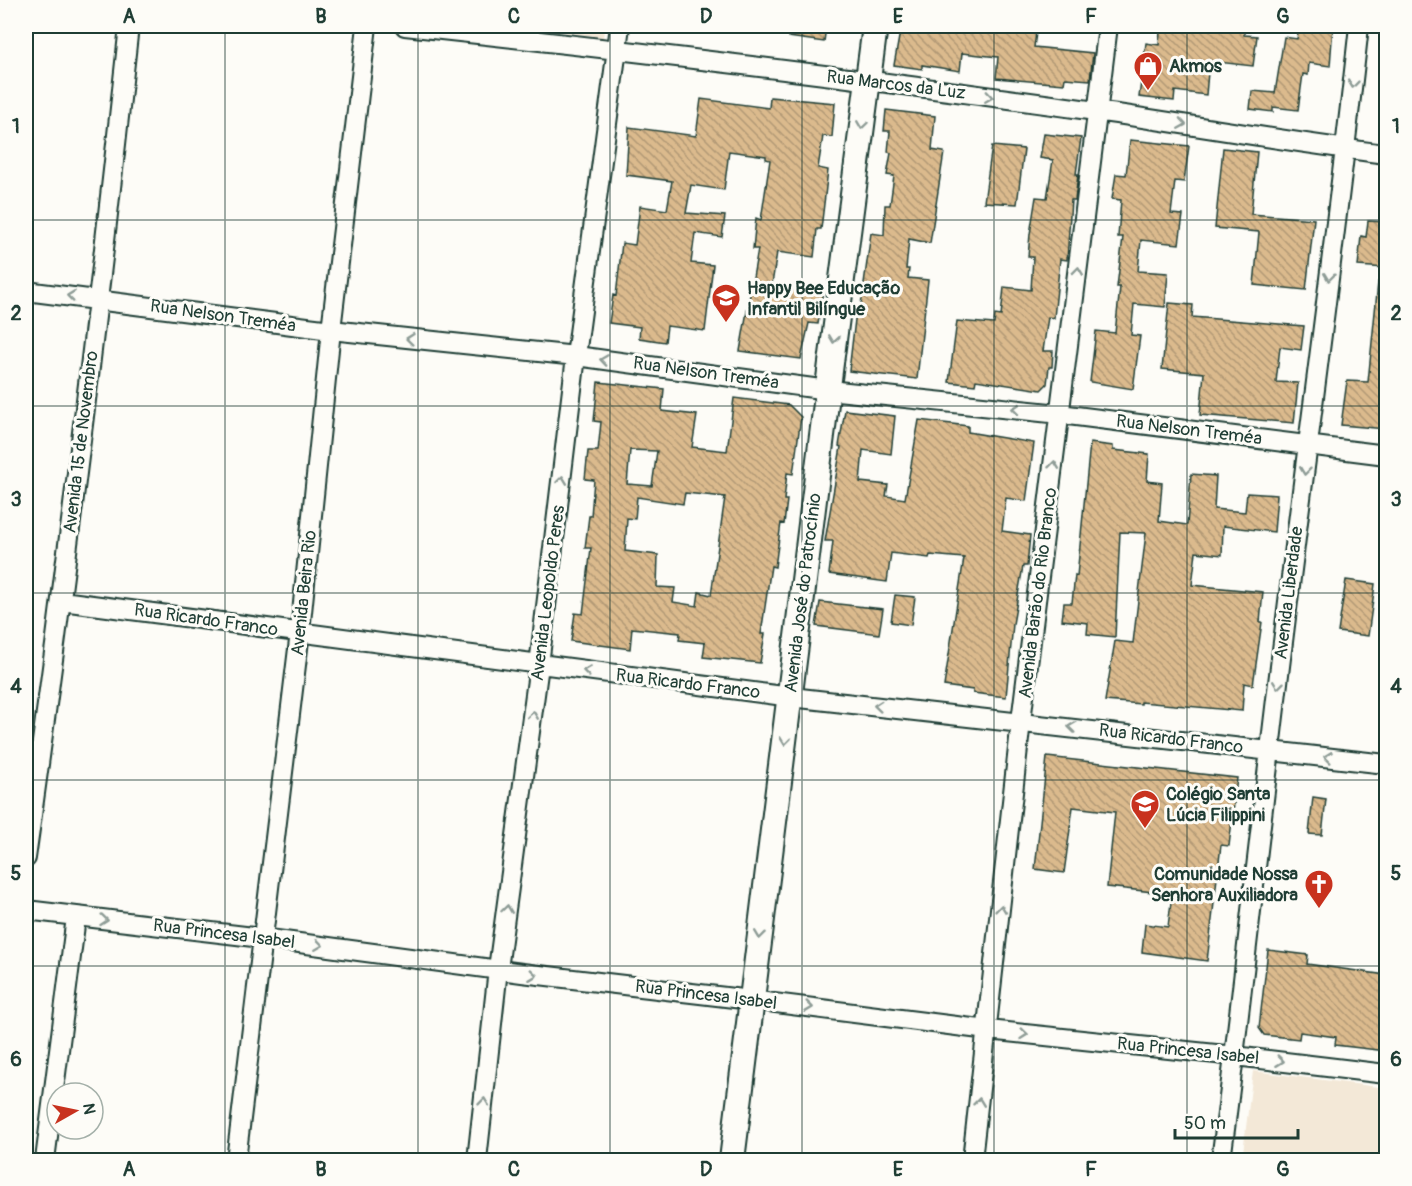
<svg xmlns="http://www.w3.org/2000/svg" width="1412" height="1186" font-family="Pangolin,sans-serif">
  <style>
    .built { fill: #f3e8d7 }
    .building { fill: url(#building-back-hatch); stroke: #1f3d34; stroke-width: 1.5; fill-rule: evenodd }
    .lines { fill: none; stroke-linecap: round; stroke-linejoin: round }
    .street-casing { stroke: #1f3d34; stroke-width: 22 }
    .secondary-casing { stroke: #1f3d34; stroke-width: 28 }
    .street { stroke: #fdfcf7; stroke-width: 18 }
    .secondary { stroke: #fdfcf7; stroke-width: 24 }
    .oneway { stroke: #8e9c96 }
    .grid { fill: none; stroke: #1f3d34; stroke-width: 1.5; stroke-opacity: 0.55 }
    .labels { text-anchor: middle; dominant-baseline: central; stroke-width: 6; stroke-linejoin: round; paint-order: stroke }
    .poi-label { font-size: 18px; font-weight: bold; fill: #1f3d34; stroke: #fdfcf7; text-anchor: start }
    .street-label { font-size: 18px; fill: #1f3d34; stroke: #fdfcf7 }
    .neatline { fill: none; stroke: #1f3d34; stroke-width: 2 }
    .grid-label { font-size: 20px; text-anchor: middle; font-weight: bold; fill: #1f3d34 }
  </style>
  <defs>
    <pattern id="building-back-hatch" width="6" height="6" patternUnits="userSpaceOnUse" patternTransform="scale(1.5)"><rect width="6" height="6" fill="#dbba8d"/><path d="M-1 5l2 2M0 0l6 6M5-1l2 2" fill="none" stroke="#b19874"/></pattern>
  </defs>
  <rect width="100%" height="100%" fill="#fdfcf7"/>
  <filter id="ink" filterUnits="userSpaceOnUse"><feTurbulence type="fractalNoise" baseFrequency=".0167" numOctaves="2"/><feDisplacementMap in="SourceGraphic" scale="12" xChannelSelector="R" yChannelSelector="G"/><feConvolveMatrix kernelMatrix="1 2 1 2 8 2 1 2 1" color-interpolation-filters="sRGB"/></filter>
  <g filter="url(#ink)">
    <!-- built -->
    <path class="built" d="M 513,26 L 605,26 L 603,37 Z
      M 1253,1071 L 1386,1088 L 1386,1160 L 1242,1160 Z"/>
    <!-- building -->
    <path class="building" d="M 791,26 L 826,26 L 824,42 L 789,37 Z
      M 901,26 L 1037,26 L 1034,47 L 1093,53 L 1090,80 L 1065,78 L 1064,84 L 996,78 L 998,57 L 962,53 L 960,71 L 922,65 L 922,69 L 894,65 Z
      M 1180,26 L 1244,26 L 1244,35 L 1257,36 L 1253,66 L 1209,61 L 1206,95 L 1175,91 L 1174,101 L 1139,97 L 1146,43 L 1159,45 L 1160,30 L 1180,31 Z
      M 1299,26 L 1333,26 L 1330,66 L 1309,63 L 1308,75 L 1303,74 L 1298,110 L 1273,107 L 1273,112 L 1250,109 L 1252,91 L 1275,93 L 1284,37 L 1297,39 Z
      M 770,97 L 835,103 L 832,137 L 823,136 L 818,168 L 828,170 L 821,229 L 817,229 L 814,257 L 777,252 L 772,284 L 823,290 L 818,324 L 809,323 L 801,359 L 740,351 L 758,249 L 753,249 L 756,218 L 761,220 L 770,160 L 766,159 L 766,156 L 729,151 L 724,190 L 691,185 L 686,213 L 725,216 L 722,237 L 695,233 L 691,263 L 713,265 L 705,331 L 667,326 L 665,342 L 639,338 L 640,327 L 609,323 L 613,295 L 616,296 L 622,243 L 635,245 L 640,206 L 667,210 L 672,181 L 626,175 L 629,127 L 696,136 L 701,99 L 769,108 Z
      M 886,110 L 935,116 L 932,150 L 944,152 L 930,243 L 909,239 L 906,269 L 909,269 L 908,278 L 928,280 L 917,379 L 849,371 L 856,311 L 860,312 L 871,233 L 884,235 L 885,205 L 890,205 L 894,176 L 887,175 L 891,153 L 888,152 L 890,131 L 884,131 Z
      M 1044,134 L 1081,138 L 1076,174 L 1078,174 L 1075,200 L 1071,200 L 1067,260 L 1060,259 L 1054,318 L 1048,317 L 1043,351 L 1053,351 L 1052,367 L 1049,367 L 1047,384 L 1041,390 L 976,380 L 975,385 L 949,382 L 957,321 L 994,324 L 995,315 L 1001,316 L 1004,287 L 1031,290 L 1033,257 L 1028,257 L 1030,234 L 1036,197 L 1047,198 L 1053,160 L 1040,158 Z
      M 1130,140 L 1189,146 L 1184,182 L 1175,181 L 1171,214 L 1183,215 L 1179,244 L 1141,240 L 1138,271 L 1168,273 L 1165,307 L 1134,304 L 1131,335 L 1140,336 L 1133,389 L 1090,382 L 1096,331 L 1115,333 L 1120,287 L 1117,287 L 1123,237 L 1118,237 L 1121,200 L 1112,199 L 1116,174 L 1126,175 Z
      M 992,146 L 1024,149 L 1017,204 L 984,202 Z
      M 1223,148 L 1257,152 L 1251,214 L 1314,219 L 1306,290 L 1254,285 L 1259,232 L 1215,228 Z
      M 1368,221 L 1386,222 L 1386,268 L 1358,266 L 1361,236 L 1366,237 Z
      M 1378,282 L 1386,283 L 1386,429 L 1341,425 L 1347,381 L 1368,382 Z
      M 1169,303 L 1193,305 L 1192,317 L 1304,326 L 1301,350 L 1280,347 L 1276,382 L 1298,383 L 1294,423 L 1200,415 L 1204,373 L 1162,369 Z
      M 598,382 L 664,389 L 662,411 L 697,415 L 692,447 L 727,451 L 734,398 L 789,405 L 801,417 L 793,474 L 787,473 L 784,500 L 787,500 L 784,524 L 781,523 L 775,567 L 771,566 L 761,634 L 765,634 L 760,663 L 703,657 L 705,643 L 679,640 L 680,633 L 632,628 L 630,649 L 571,641 L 575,613 L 583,614 L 591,548 L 585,548 L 589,516 L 591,516 L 594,480 L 585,479 L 588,451 L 598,451 L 601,422 L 594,421 ZM 630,450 L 657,451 L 652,486 L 627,484 ZM 685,493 L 725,497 L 711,595 L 699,592 L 697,606 L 673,602 L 675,588 L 657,587 L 658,555 L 625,551 L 627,518 L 635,519 L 637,497 L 683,504 Z
      M 845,410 L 895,416 L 891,454 L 863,450 L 860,482 L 888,485 L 886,496 L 905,499 L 919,420 L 968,426 L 968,432 L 1034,443 L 1026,501 L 1006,498 L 1002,531 L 1030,535 L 1027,566 L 1023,566 L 1013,624 L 1006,697 L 973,693 L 973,690 L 944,686 L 964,558 L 930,555 L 929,558 L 891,553 L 887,582 L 829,574 L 833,541 L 825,541 L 841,447 L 839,446 Z
      M 1090,443 L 1113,446 L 1113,450 L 1149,454 L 1147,481 L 1162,483 L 1159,521 L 1187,525 L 1191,474 L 1216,476 L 1214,509 L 1245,512 L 1247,493 L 1277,495 L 1274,532 L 1223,526 L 1222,555 L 1196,552 L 1192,585 L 1263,592 L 1260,622 L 1262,622 L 1253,685 L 1244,683 L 1242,711 L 1141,702 L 1141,704 L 1105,701 L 1115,641 L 1133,643 L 1146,533 L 1120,532 L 1115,637 L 1087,634 L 1088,623 L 1062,620 L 1064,603 L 1072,603 L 1075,575 L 1077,576 Z
      M 1346,580 L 1375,584 L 1368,636 L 1338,632 Z
      M 895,595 L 915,597 L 911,625 L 891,622 Z
      M 820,602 L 883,609 L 879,634 L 816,626 Z
      M 1047,757 L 1237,778 L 1229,846 L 1221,845 L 1207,961 L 1142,952 L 1145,924 L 1168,927 L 1172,894 L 1107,887 L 1115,812 L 1073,807 L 1064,873 L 1035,869 Z
      M 1313,797 L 1326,799 L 1322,835 L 1309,834 Z
      M 1268,950 L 1308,955 L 1307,964 L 1386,975 L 1386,1051 L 1335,1045 L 1336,1037 L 1300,1032 L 1299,1039 L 1264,1035 L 1259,1028 Z"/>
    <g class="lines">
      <!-- street casing -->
      <g class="street-casing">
        <path id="street" d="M 405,26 C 635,51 866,79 1096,111 C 1193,125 1289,142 1386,154
          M 26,291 L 331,330 L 576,356 L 828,390 L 1060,414 L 1386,455
          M 62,601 L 791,697 L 1386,764
          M 26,858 C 65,581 99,304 129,26
          M 26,910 L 262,938 L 522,973 L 751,1000 L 988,1030 L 1235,1056 L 1386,1074
          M 45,1160 L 76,917
          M 236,1160 L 300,632 L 331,330 L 367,26
          M 477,1160 L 498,969 L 539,665 L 576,356 L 620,26
          M 972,1160 L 1021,721 L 1108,26
          M 1221,1160 C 1239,1024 1253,887 1270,750 C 1298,508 1333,267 1359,26"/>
      </g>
      <!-- secondary casing -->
      <g class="secondary-casing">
        <path id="secondary" d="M 732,1160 L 831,363 L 875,26"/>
      </g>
      <!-- street -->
      <use href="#street" class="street"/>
      <!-- secondary -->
      <use href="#secondary" class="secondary"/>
    </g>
    <!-- one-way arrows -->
    <defs><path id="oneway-chevron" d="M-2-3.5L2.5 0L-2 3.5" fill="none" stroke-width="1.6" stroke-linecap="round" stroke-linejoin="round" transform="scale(1.5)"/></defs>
    <g class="oneway">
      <use href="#oneway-chevron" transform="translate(1353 84) rotate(96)"/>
      <use href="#oneway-chevron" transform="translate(989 97) rotate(8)"/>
      <use href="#oneway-chevron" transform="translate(1182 124) rotate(9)"/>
      <use href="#oneway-chevron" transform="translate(862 125) rotate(98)"/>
      <use href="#oneway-chevron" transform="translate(1078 271) rotate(-83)"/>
      <use href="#oneway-chevron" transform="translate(1329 277) rotate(97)"/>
      <use href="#oneway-chevron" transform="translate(71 296) rotate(-173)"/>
      <use href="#oneway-chevron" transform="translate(410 339) rotate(-174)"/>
      <use href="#oneway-chevron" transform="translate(834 339) rotate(98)"/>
      <use href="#oneway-chevron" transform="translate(604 360) rotate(-172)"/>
      <use href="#oneway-chevron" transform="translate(1016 409) rotate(-174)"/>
      <use href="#oneway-chevron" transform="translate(1054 465) rotate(-83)"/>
      <use href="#oneway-chevron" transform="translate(1305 471) rotate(97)"/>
      <use href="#oneway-chevron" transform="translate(562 480) rotate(-83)"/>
      <use href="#oneway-chevron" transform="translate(587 671) rotate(-173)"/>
      <use href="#oneway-chevron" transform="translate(1278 685) rotate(97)"/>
      <use href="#oneway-chevron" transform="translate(878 706) rotate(-174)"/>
      <use href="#oneway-chevron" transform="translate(533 715) rotate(-82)"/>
      <use href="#oneway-chevron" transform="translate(1072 727) rotate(-173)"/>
      <use href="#oneway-chevron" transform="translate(785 741) rotate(97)"/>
      <use href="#oneway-chevron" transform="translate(1328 757) rotate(-173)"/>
      <use href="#oneway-chevron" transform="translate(507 909) rotate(-82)"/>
      <use href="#oneway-chevron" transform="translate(1001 909) rotate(-84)"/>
      <use href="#oneway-chevron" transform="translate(104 920) rotate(6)"/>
      <use href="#oneway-chevron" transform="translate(760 935) rotate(97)"/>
      <use href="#oneway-chevron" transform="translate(319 945) rotate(8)"/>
      <use href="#oneway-chevron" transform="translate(533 975) rotate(7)"/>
      <use href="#oneway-chevron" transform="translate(809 1007) rotate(7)"/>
      <use href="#oneway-chevron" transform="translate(1024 1034) rotate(6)"/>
      <use href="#oneway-chevron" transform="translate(1280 1061) rotate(7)"/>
      <use href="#oneway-chevron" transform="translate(484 1102) rotate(-84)"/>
      <use href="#oneway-chevron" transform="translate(979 1102) rotate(-83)"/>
    </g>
  </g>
  <!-- grid -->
  <path class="grid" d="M 225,26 L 225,1160M 418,26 L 418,1160M 610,26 L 610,1160M 802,26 L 802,1160M 994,26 L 994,1160M 1187,26 L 1187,1160M 26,220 L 1386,220M 26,406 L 1386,406M 26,593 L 1386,593M 26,780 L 1386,780M 26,966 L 1386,966"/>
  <!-- icons -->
  <defs>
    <g id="shop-pin" transform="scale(1.5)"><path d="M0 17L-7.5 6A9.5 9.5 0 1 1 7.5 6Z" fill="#c8321e" stroke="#fdfcf7"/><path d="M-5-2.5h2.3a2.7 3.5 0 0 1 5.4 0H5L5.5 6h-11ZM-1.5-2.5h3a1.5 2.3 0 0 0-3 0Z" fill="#fff"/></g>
    <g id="school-pin" transform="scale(1.5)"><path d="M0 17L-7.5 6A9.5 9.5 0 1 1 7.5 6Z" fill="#c8321e" stroke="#fdfcf7"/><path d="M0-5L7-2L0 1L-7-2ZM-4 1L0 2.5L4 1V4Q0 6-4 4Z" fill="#fff"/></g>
    <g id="church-pin" transform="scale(1.5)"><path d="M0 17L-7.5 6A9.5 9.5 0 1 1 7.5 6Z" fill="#c8321e" stroke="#fdfcf7"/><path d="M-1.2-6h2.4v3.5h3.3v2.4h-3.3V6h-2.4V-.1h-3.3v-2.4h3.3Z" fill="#fff"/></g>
  </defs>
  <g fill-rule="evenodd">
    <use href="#shop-pin" x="1148" y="66"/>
    <use href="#school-pin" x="726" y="298"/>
    <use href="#school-pin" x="1145" y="804"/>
    <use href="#church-pin" x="1319" y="884"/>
  </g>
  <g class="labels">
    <!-- poi labels -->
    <g class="poi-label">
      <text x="1169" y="66">Akmos</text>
      <text x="747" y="288">Happy Bee Educação<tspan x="747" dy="21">Infantil Bilíngue</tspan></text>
      <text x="1166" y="794">Colégio Santa<tspan x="1166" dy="21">Lúcia Filippini</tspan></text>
      <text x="1298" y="874" text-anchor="end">Comunidade Nossa<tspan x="1298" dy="21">Senhora Auxiliadora</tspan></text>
    </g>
    <!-- street labels -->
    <g class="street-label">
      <text transform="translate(896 85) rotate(7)">Rua Marcos da Luz</text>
      <text transform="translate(223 316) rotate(8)">Rua Nelson Treméa</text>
      <text transform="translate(706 373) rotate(8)">Rua Nelson Treméa</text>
      <text transform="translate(1189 430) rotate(7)">Rua Nelson Treméa</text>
      <text transform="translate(81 442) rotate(-83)">Avenida 15 de Novembro</text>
      <text transform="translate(304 593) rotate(-84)">Avenida Beira Rio</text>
      <text transform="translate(548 593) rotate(-83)">Avenida Leopoldo Peres</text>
      <text transform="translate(803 593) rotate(-83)">Avenida José do Patrocínio</text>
      <text transform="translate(1038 593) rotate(-83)">Avenida Barão do Rio Branco</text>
      <text transform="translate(1289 593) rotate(-83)">Avenida Liberdade</text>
      <text transform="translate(206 620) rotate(8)">Rua Ricardo Franco</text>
      <text transform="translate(688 684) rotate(7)">Rua Ricardo Franco</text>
      <text transform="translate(1171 739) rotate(7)">Rua Ricardo Franco</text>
      <text transform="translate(224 934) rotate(7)">Rua Princesa Isabel</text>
      <text transform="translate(706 995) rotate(7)">Rua Princesa Isabel</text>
      <text transform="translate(1188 1051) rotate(6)">Rua Princesa Isabel</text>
    </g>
  </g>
  <!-- margin -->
  <rect width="1412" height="1186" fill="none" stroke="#fdfcf7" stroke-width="66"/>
  <!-- north arrow -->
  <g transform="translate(75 1111) rotate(81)"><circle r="28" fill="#fdfcf7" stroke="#a4b0a9" stroke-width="1.5"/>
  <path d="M0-4.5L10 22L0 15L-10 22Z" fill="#c8321e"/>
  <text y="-9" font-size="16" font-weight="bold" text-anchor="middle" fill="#1f3d34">N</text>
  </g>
  <!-- scale -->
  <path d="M1175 1129v9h123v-9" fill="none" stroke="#1f3d34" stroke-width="3"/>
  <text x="1184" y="1129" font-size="18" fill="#1f3d34" stroke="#fdfcf7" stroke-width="4.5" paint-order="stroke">50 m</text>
  <rect x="33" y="33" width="1346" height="1120" class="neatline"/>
  <g class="grid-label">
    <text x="129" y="23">A</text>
    <text x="321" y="23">B</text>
    <text x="514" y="23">C</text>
    <text x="706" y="23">D</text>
    <text x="898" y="23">E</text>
    <text x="1091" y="23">F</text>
    <text x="1283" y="23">G</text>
    <text x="16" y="133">1</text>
    <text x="1396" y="133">1</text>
    <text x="16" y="320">2</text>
    <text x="1396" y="320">2</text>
    <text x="16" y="506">3</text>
    <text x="1396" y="506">3</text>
    <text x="16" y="693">4</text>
    <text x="1396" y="693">4</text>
    <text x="16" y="880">5</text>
    <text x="1396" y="880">5</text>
    <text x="16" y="1066">6</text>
    <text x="1396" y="1066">6</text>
    <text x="129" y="1176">A</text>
    <text x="321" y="1176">B</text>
    <text x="514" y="1176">C</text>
    <text x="706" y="1176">D</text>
    <text x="898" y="1176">E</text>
    <text x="1091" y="1176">F</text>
    <text x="1283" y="1176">G</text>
  </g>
</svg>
